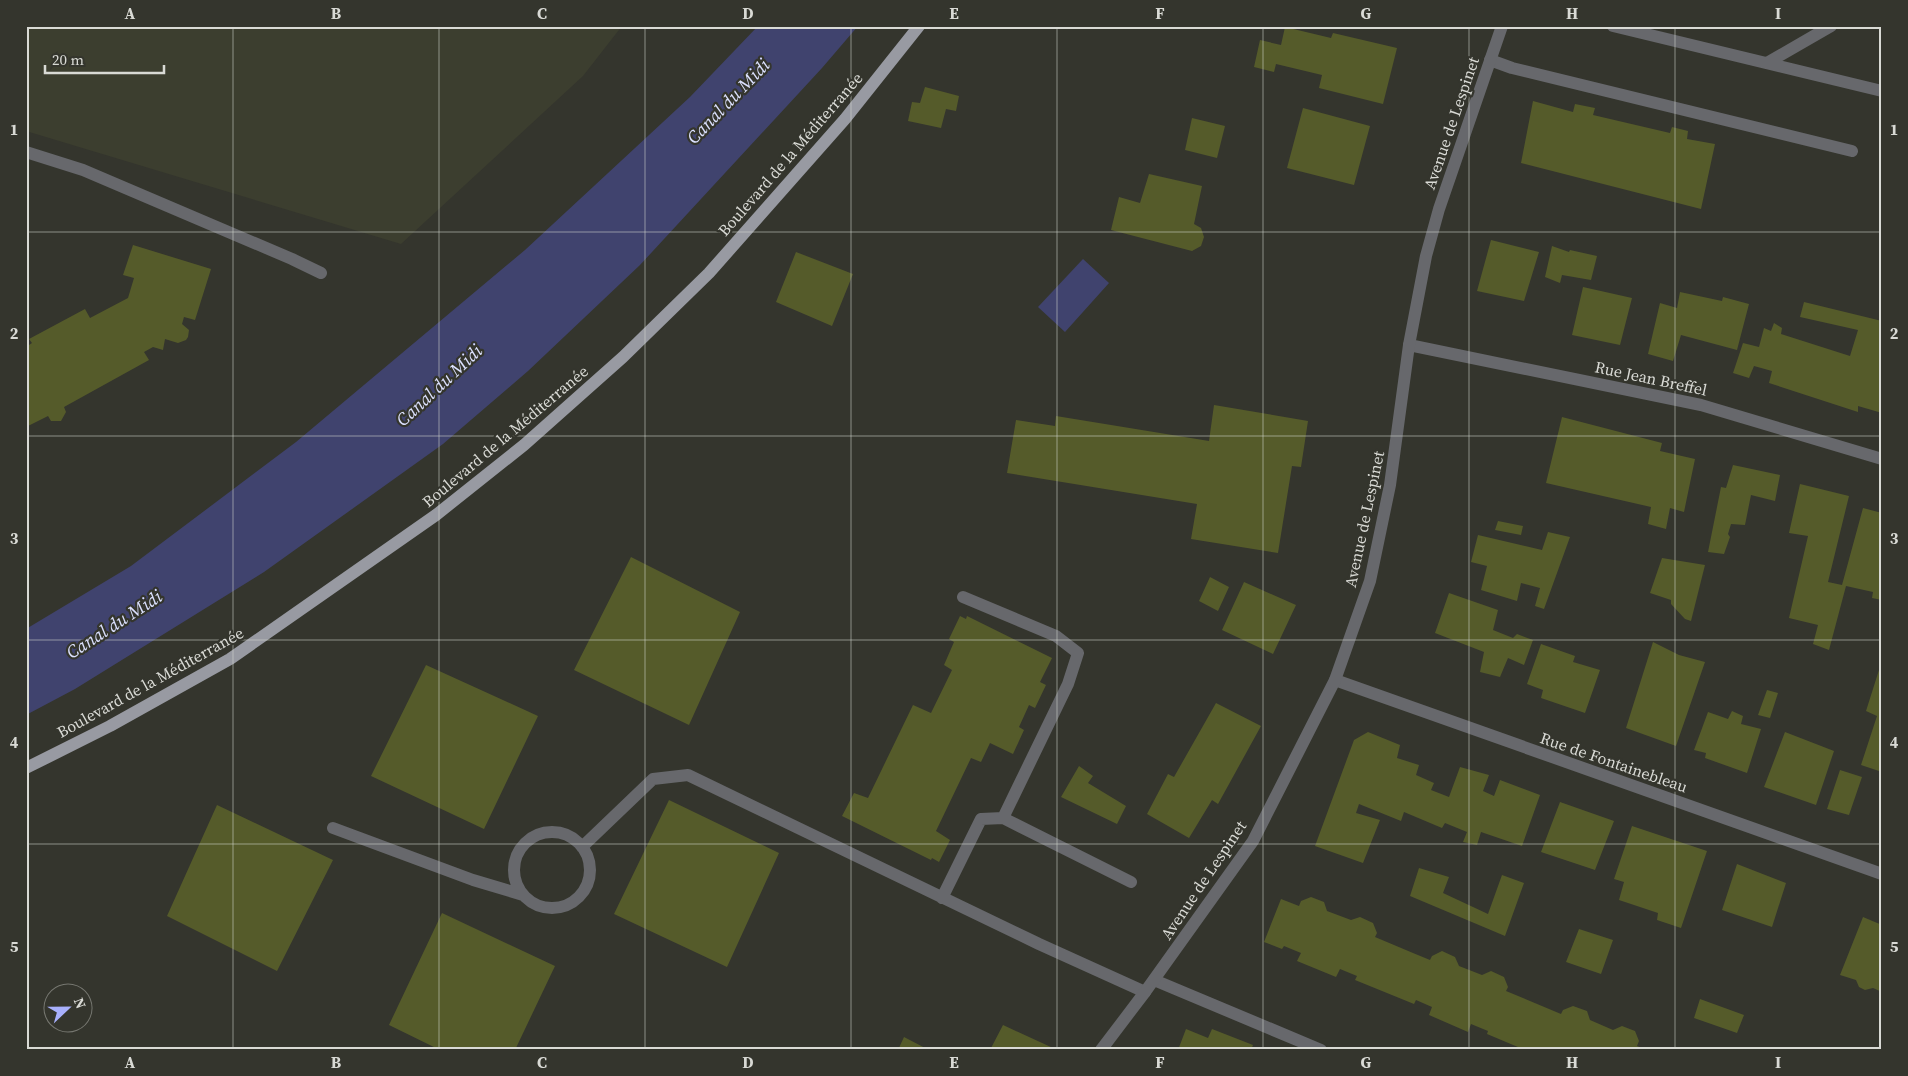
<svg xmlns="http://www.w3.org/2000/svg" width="1908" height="1076" font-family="'Source Serif 4',serif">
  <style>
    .built { fill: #3c3e2f }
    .water { fill: #40436e }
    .building { fill: #555b2a }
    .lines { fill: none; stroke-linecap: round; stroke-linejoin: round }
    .service { stroke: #67686c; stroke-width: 12 }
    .minor { stroke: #67686c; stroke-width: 12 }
    .tertiary { stroke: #67686c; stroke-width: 12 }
    .primary { stroke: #989aa2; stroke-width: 12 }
    .grid { fill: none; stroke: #d9dad5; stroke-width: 1; stroke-opacity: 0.55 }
    .labels { text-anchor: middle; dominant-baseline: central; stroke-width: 4.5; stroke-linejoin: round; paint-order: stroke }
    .street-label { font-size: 16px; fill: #d9dad5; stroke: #34352d }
    .water-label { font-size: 18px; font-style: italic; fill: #dce1fe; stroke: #34352d }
    .neatline { fill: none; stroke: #d9dad5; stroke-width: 2 }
    .grid-label { font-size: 16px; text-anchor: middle; font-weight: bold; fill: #d9dad5 }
  </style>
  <rect width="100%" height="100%" fill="#34352d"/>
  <!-- built -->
  <path class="built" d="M 26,26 L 622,26 L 583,76 L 401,244 L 26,131 Z"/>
  <!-- water -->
  <path class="water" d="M 758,26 L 858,26 L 822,68 L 640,265 L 528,371 L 443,444 L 264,572 L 75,689 L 26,715 L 26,629 L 131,566 L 296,442 L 525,250 L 690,97 Z
    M 1083,259 L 1109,283 L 1065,332 L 1038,307 Z"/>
  <!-- building -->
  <path class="building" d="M 1285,27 L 1331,38 L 1333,33 L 1397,48 L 1383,104 L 1319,88 L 1322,75 L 1276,64 L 1274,72 L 1254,67 L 1260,40 L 1281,45 Z
    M 925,87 L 959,96 L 956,111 L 946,109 L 941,128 L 908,121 L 912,102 L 920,103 Z
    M 1533,101 L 1573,112 L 1575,104 L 1595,108 L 1593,115 L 1670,133 L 1672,127 L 1688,131 L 1687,139 L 1715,144 L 1701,209 L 1521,163 Z
    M 1303,108 L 1370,126 L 1354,185 L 1287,168 Z
    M 1192,118 L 1225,126 L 1217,158 L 1185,150 Z
    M 1149,174 L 1202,186 L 1194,224 L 1201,228 L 1204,237 L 1201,246 L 1192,251 L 1111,230 L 1119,197 L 1140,203 Z
    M 1491,240 L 1539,252 L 1524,301 L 1477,291 Z
    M 133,245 L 211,269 L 195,320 L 184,317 L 182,324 L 189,330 L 188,337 L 186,340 L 178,343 L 165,339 L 163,350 L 153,347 L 144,352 L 149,360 L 64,407 L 66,412 L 61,421 L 51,421 L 48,416 L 26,427 L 26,347 L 32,343 L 29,339 L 85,309 L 90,318 L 128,298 L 134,278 L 123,275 Z
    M 1552,246 L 1569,252 L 1570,250 L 1597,256 L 1591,280 L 1562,275 L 1560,283 L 1545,277 Z
    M 796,252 L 853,274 L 832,326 L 776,302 Z
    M 1583,287 L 1632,298 L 1620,345 L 1572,335 Z
    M 1680,292 L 1722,301 L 1723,297 L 1749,304 L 1737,350 L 1681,335 L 1673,361 L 1648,354 L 1660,303 L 1677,308 Z
    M 1804,302 L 1882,321 L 1882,413 L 1858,406 L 1858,412 L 1769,383 L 1772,371 L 1754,366 L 1749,378 L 1733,373 L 1743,343 L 1759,347 L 1764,328 L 1771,331 L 1774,323 L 1782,328 L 1781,334 L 1850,356 L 1858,330 L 1800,317 Z
    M 1214,405 L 1308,421 L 1301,467 L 1292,466 L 1278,553 L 1191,539 L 1197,504 L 1007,473 L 1016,420 L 1055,426 L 1056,416 L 1209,441 Z
    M 1562,417 L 1662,443 L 1660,451 L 1695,459 L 1684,512 L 1670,508 L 1666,529 L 1648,524 L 1651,507 L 1546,483 Z
    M 1733,465 L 1780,475 L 1775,501 L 1751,495 L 1745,525 L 1731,524 L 1728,534 L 1730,537 L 1724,554 L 1708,552 L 1721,487 L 1726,488 Z
    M 1800,484 L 1849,496 L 1828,582 L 1842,585 L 1863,508 L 1882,513 L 1882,600 L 1872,598 L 1873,592 L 1846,586 L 1829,650 L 1813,644 L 1818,625 L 1789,618 L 1808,536 L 1789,533 Z
    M 1498,521 L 1523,526 L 1521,535 L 1495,530 Z
    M 1548,532 L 1570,537 L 1544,609 L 1535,606 L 1540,588 L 1521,583 L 1517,601 L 1481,590 L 1487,566 L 1471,562 L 1478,535 L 1542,550 Z
    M 631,557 L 740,612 L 689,725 L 574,670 Z
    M 1662,558 L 1705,565 L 1691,621 L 1685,619 L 1671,604 L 1671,600 L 1650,593 Z
    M 1210,577 L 1229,587 L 1218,611 L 1199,601 Z
    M 1244,582 L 1296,605 L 1273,654 L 1222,630 Z
    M 1449,593 L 1498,610 L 1493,630 L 1513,638 L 1517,634 L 1533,640 L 1524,665 L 1508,658 L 1500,677 L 1480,672 L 1484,652 L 1435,633 Z
    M 960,616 L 966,619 L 967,616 L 1052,658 L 1040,682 L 1046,685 L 1035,708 L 1029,705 L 1019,727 L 1024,730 L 1013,754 L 990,743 L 981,762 L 971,758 L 936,831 L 950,840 L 939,862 L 932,858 L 931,860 L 842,816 L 854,793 L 868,798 L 913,705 L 931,713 L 952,670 L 944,665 L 954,642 L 949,639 Z
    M 1653,642 L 1679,655 L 1705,662 L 1676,746 L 1626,728 Z
    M 1541,644 L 1575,656 L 1573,662 L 1600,670 L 1585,713 L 1541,698 L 1543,690 L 1527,684 Z
    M 426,665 L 538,716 L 484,829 L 371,776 Z
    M 1879,670 L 1882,670 L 1882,772 L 1861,765 L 1877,716 L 1866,711 Z
    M 1767,690 L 1778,693 L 1770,718 L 1758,715 Z
    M 1216,703 L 1261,726 L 1218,804 L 1212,800 L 1189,838 L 1147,814 L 1168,774 L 1174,777 Z
    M 1732,711 L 1743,716 L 1741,724 L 1761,729 L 1747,773 L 1705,758 L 1706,753 L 1694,750 L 1708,712 L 1728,719 Z
    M 1368,732 L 1400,745 L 1397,758 L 1419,765 L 1416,775 L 1434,783 L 1431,790 L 1449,797 L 1460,767 L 1489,775 L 1483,791 L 1494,796 L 1500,780 L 1540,795 L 1522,846 L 1481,832 L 1477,845 L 1463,842 L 1467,832 L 1445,823 L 1442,828 L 1404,812 L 1401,821 L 1359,804 L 1356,813 L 1380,820 L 1363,863 L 1315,846 L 1354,740 Z
    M 1785,732 L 1834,751 L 1816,805 L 1764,787 Z
    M 1079,766 L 1093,776 L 1088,783 L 1126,806 L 1117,824 L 1061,797 Z
    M 1840,770 L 1862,777 L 1849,815 L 1827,809 Z
    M 669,800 L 779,853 L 727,967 L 614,914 Z
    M 1560,802 L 1614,821 L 1595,870 L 1541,852 Z
    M 217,805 L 333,860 L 277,971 L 167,916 Z
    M 1632,826 L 1707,851 L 1681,928 L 1657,920 L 1658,913 L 1619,900 L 1624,882 L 1614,879 Z
    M 1737,864 L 1786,883 L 1772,927 L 1722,910 Z
    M 1419,868 L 1449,877 L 1443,893 L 1488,914 L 1502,875 L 1524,883 L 1505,936 L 1410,896 Z
    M 1311,897 L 1324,902 L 1327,911 L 1351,920 L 1360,917 L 1373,923 L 1377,933 L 1375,937 L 1413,953 L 1430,960 L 1432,956 L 1442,951 L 1455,957 L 1459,966 L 1482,975 L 1491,971 L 1504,977 L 1508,987 L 1506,991 L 1561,1014 L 1563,1010 L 1573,1006 L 1587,1011 L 1590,1020 L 1613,1030 L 1622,1026 L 1635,1031 L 1639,1041 L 1637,1046 L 1647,1050 L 1525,1050 L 1487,1034 L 1488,1031 L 1471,1024 L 1468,1032 L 1429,1015 L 1432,1007 L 1416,1000 L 1414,1004 L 1355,980 L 1357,976 L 1340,969 L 1336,977 L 1297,961 L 1301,953 L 1284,946 L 1282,949 L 1264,942 L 1281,899 L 1299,906 L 1301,901 Z
    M 442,913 L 555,966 L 515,1050 L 440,1050 L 389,1025 Z
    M 1863,917 L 1882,925 L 1882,992 L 1873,988 L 1865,990 L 1859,987 L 1856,980 L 1840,975 Z
    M 1579,929 L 1613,940 L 1601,974 L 1566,962 Z
    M 1700,999 L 1744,1015 L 1737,1033 L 1694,1018 Z
    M 1003,1025 L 1053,1048 L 1052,1050 L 990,1050 Z
    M 1186,1029 L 1208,1038 L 1212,1029 L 1253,1045 L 1251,1050 L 1178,1050 Z
    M 904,1037 L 929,1050 L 898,1050 Z"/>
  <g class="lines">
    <!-- service -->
    <path class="service" d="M 1613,26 L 1882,91
      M 1490,60 L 1512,68 L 1852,151
      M 1767,63 L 1831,26
      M 26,152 L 83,170 L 292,259 L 321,273
      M 963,597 L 1056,636 L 1078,653 L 1068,684 L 1003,818
      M 333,828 L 473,880 L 523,895
      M514 870a38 38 0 1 1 76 0a38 38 0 1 1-76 0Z
      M 582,847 L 653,779 L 688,775 L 1039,944 L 1145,992
      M 942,898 L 981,819 L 1003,818 L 1131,882
      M 1154,980 L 1321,1050"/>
    <!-- minor -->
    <path class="minor" d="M 1409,345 L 1701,405 L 1882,459
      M 1335,680 L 1882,874"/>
    <!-- tertiary -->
    <path class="tertiary" d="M 1101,1050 L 1145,992 L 1253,841 L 1335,680 L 1370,581 L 1390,485 L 1409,345 L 1426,256 L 1439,209 L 1502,26"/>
    <!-- primary -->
    <path class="primary" d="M 26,768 L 110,726 L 230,659 L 436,515 L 524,445 L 623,357 L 709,273 L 845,119 L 919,26"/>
  </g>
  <!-- grid -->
  <path class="grid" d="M 233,26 L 233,1050M 439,26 L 439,1050M 645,26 L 645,1050M 851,26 L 851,1050M 1057,26 L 1057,1050M 1263,26 L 1263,1050M 1469,26 L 1469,1050M 1675,26 L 1675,1050M 26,232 L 1882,232M 26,436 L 1882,436M 26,640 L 1882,640M 26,844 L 1882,844"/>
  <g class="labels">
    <!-- street labels -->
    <g class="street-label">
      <text transform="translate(1451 123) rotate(-71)">Avenue de Lespinet</text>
      <text transform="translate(790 154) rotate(-49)">Boulevard de la Méditerranée</text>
      <text transform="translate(1651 378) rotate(12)">Rue Jean Breffel</text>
      <text transform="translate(505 436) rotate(-40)">Boulevard de la Méditerranée</text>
      <text transform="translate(1364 519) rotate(-78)">Avenue de Lespinet</text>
      <text transform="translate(150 682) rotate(-29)">Boulevard de la Méditerranée</text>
      <text transform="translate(1614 762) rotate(19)">Rue de Fontainebleau</text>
      <text transform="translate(1203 880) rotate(-56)">Avenue de Lespinet</text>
    </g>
    <!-- water labels -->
    <g class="water-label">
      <text transform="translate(728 101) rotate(-46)">Canal du Midi</text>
      <text transform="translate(439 385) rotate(-43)">Canal du Midi</text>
      <text transform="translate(114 624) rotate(-33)">Canal du Midi</text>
    </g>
  </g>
  <!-- border -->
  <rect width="1908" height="1076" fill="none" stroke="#34352d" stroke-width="55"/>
  <!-- north arrow -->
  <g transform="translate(68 1008) rotate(68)"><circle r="24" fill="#34352d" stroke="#767770"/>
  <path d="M0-4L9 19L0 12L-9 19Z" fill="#a8b0fc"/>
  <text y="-8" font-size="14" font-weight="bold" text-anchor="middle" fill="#d9dad5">N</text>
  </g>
  <!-- scale -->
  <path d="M45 65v8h119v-8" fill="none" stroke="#d9dad5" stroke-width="2.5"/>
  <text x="52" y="65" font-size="15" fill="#d9dad5" stroke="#34352d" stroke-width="4" paint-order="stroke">20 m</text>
  <rect x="28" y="28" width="1852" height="1020" class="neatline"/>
  <g class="grid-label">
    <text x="130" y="19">A</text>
    <text x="336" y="19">B</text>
    <text x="542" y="19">C</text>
    <text x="748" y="19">D</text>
    <text x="954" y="19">E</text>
    <text x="1160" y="19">F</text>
    <text x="1366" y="19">G</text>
    <text x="1572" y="19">H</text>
    <text x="1778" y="19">I</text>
    <text x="14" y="135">1</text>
    <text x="1894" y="135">1</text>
    <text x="14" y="339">2</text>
    <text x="1894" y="339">2</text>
    <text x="14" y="544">3</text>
    <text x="1894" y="544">3</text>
    <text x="14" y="748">4</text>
    <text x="1894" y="748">4</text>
    <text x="14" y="952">5</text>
    <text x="1894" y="952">5</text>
    <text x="130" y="1068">A</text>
    <text x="336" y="1068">B</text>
    <text x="542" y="1068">C</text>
    <text x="748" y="1068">D</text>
    <text x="954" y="1068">E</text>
    <text x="1160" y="1068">F</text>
    <text x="1366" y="1068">G</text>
    <text x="1572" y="1068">H</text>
    <text x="1778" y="1068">I</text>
  </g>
</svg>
